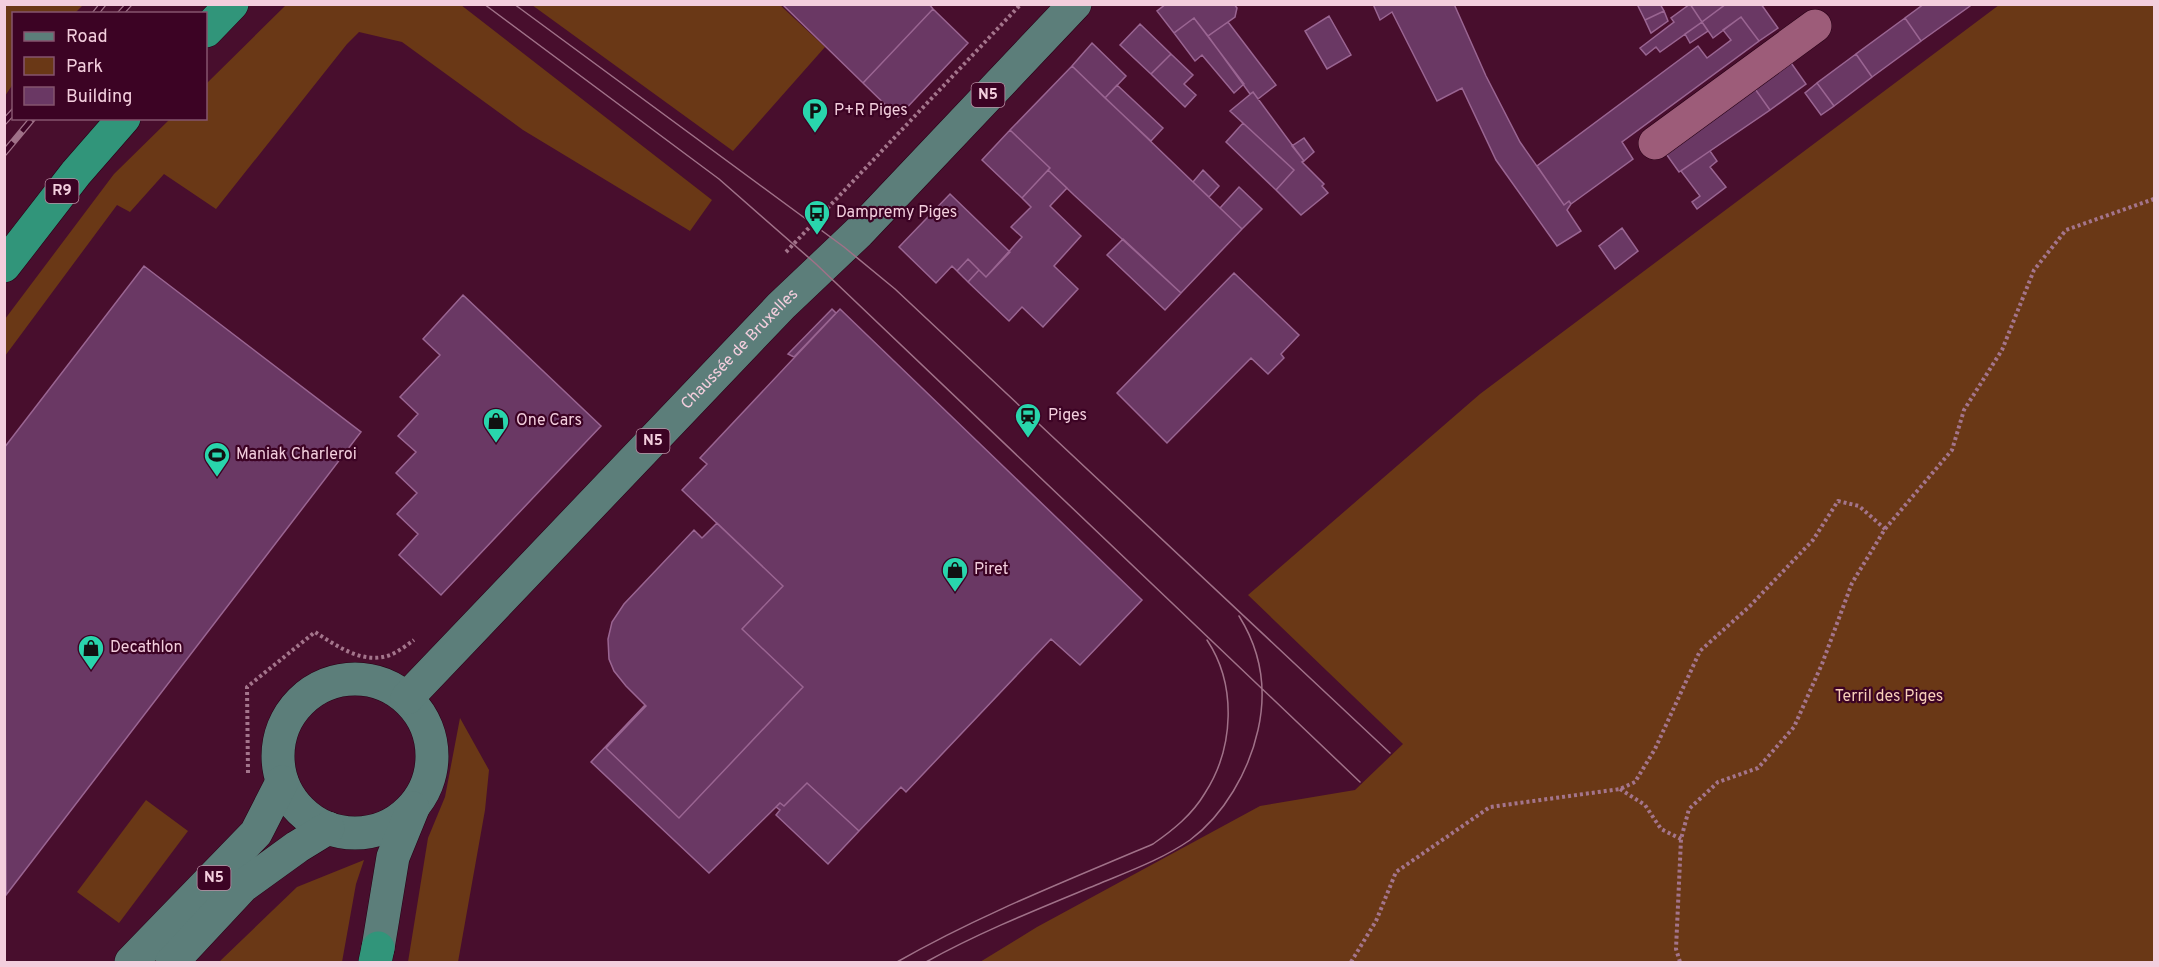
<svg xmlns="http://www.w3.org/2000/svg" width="2159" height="967" font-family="Overpass,sans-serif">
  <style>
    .green { fill: #6a3816 }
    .building { fill: #6a3864; stroke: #9a6592; stroke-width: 1.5 }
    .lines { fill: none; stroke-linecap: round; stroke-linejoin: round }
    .minor-casing { stroke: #270015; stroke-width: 34 }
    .major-casing { stroke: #270015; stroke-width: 34 }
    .highway-casing { stroke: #270015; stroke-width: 34 }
    .path { stroke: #a4758c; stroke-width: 4; stroke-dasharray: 3 3; stroke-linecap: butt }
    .minor { stroke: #9d5c79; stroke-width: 33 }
    .major { stroke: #5c7e7a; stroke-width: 33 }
    .highway { stroke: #31957a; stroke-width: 33 }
    .tram { stroke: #a07188; stroke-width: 1.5 }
    .rail-casing { stroke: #a07188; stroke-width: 7 }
    .rail { stroke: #3c0324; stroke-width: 4.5; stroke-dasharray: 14; stroke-linecap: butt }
    .labels { text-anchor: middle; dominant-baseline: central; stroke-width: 4.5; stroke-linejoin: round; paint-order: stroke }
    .shield { fill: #3c0324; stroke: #bc91a6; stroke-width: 1.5 }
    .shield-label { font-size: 15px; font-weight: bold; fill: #f3cedd }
    .poi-label { font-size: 16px; fill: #f3cedd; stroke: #3c0324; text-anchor: start }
    .street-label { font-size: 16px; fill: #f3cedd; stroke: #3c0324 }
    .park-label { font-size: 16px; fill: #f7cfb8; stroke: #3c0324 }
  </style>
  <rect width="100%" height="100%" fill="#480e2d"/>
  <!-- green -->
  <path class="green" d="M 5,4 L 83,5 L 75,13 L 14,14 L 13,84 L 5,96 Z
    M 286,5 L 461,5 L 712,200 L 690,231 L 523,130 L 402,42 L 359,32 L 347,44 L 216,209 L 164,174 L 130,212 L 117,205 L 5,356 L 5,319 L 114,174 L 170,119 L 206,118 L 206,84 Z
    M 532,5 L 780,5 L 825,47 L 733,151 Z
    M 1999,5 L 2154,5 L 2154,962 L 980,962 L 1037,927 L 1260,806 L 1355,790 L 1403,744 L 1248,595 L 1480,394 Z
    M 460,718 L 489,770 L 485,810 L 458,962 L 408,962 L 428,838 L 445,797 Z
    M 146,800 L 188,831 L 119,923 L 77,892 Z
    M 364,860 L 356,884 L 342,962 L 219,962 L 297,887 Z"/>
  <!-- building -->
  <path class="building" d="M 782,4 L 929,4 L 933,9 L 863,83 Z
    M 1166,4 L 1234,4 L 1237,8 L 1235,17 L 1208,36 L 1194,18 L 1174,33 L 1157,11 Z
    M 1373,4 L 1454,4 L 1486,76 L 1520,142 L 1564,205 L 1569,201 L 1571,204 L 1567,210 L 1581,231 L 1557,246 L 1496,160 L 1462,88 L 1437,101 L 1392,12 L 1380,20 Z
    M 1637,4 L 1660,4 L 1664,11 L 1645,20 Z
    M 1690,4 L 1702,22 L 1660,52 L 1656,47 L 1646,55 L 1640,48 L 1674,22 L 1671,18 Z
    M 1690,4 L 1726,4 L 1702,22 Z
    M 1726,4 L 1761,4 L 1778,28 L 1759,41 L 1741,17 L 1713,38 L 1702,22 Z
    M 1924,4 L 1969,4 L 1970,6 L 1921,41 L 1905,18 Z
    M 933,9 L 968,43 L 898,117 L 863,83 Z
    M 1664,11 L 1668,21 L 1651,33 L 1645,20 Z
    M 1329,16 L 1351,55 L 1327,69 L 1305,31 Z
    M 1741,17 L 1759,41 L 1622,142 L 1633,159 L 1571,204 L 1569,201 L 1564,205 L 1537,166 L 1698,46 L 1707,58 L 1731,40 L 1723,30 Z
    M 1194,18 L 1244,84 L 1234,93 L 1202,55 L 1195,61 L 1174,33 Z
    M 1905,18 L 1921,41 L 1872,77 L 1856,54 Z
    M 1228,22 L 1276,85 L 1258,99 L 1253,92 L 1250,94 L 1208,36 Z
    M 1702,22 L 1708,31 L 1690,43 L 1685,34 Z
    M 1140,24 L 1171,54 L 1151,74 L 1120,45 Z
    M 1092,43 L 1126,76 L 1105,98 L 1072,66 Z
    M 1171,54 L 1193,75 L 1184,84 L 1196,95 L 1185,107 L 1151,74 Z
    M 1856,54 L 1872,77 L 1834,106 L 1817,83 Z
    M 1789,60 L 1806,84 L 1770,110 L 1753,86 Z
    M 1072,66 L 1242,229 L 1181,293 L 1074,195 L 1048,170 L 1050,168 L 1010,130 Z
    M 1817,83 L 1834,106 L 1821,115 L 1805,93 Z
    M 1117,85 L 1163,128 L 1151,141 L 1105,98 Z
    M 1753,86 L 1770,110 L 1679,172 L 1664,151 Z
    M 1253,92 L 1304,161 L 1302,162 L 1324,184 L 1322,186 L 1328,193 L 1301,215 L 1276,190 L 1294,170 L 1230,111 Z
    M 1243,123 L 1294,170 L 1276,190 L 1226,142 Z
    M 1010,130 L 1050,168 L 1022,198 L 982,160 Z
    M 1304,138 L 1314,152 L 1304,161 L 1292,146 Z
    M 1710,151 L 1717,161 L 1710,167 L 1726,187 L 1697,209 L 1692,202 L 1700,196 L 1681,171 Z
    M 1048,170 L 1067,188 L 1050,206 L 1081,236 L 1054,266 L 1078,289 L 1043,327 L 1022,307 L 1009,321 L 968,282 L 979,270 L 986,277 L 1022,237 L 1011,227 L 1031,207 L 1022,198 Z
    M 1203,170 L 1219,186 L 1209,197 L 1193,182 Z
    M 1239,187 L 1262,209 L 1242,229 L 1220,208 Z
    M 950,194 L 1010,252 L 986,277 L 968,259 L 957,271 L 952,266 L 936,283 L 899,247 Z
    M 1622,228 L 1638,251 L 1615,269 L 1599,246 Z
    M 1123,239 L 1181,293 L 1165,310 L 1107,255 Z
    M 968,259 L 979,270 L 968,282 L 957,271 Z
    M 144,266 L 361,432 L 6,895 L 4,448 Z
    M 1234,273 L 1299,335 L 1281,354 L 1284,358 L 1268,374 L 1251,358 L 1167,443 L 1117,393 Z
    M 463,295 L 601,426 L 441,595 L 399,555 L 418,534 L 397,514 L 417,493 L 396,473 L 416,452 L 398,436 L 418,414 L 400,397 L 440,355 L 423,339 Z
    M 832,309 L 836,313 L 794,357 L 788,354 Z
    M 840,309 L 1142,600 L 1080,665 L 1051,639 L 906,792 L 901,787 L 859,831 L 807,783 L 784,806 L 780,803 L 776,807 L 709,873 L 591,762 L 645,705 L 606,748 L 679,818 L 803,687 L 742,629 L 783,586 L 682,490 L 707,464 L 700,458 Z
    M 717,523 L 783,586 L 742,629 L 803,687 L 679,818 L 606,748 L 646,706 L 626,686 L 614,671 L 609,659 L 608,639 L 612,622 L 624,604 L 694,530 L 702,538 Z
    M 807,783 L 859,831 L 828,864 L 776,815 L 780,810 L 776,807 L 780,803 L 784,806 Z"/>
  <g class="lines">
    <!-- minor casing -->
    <g class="minor-casing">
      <path id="minor" d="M 1655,143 L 1815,26"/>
    </g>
    <!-- major casing -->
    <g class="major-casing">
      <g id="major">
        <circle cx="355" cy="756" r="77"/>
        <path id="s1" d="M 407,698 L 781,306 L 859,232 L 1075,4"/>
        <path d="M 378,948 L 393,857 L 413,808"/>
        <path d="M 131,962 L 256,833 L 282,782"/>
        <path d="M 172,962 L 243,886 L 297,847 L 328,828"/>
      </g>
    </g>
    <!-- highway casing -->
    <g class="highway-casing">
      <path id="highway" d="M 206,31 L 232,4
        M 4,266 L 76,173 L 124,118
        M 375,962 L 378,948"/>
    </g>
    <!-- path -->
    <path class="path" d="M 786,252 L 1021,4
      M 248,773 L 247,687 L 315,632 C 337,646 363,665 390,655 C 398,652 407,645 414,640
      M 1620,789 L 1645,805 L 1661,829 L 1681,839
      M 1351,962 L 1376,921 L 1396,872 L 1490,807 L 1620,789 L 1635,782 L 1655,749 L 1700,651 L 1749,607 L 1813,540 L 1838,501 L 1859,506 L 1885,529
      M 1680,962 L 1676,949 L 1681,839 L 1689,809 L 1718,782 L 1758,768 L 1794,727 L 1822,664 L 1852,583 L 1885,529 L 1952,450 L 1964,410 L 2002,350 L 2034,270 L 2066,230 L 2154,199"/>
    <!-- minor -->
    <use href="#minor" class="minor"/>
    <!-- major -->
    <use href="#major" class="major"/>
    <!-- highway -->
    <use href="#highway" class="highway"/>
    <!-- tram -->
    <path class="tram" d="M 484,4 L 719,179 L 816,264 L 1360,782
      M 514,4 L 844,247 L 895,289 L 1390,753
      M 897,962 C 979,915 1066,881 1153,844 C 1173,830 1192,815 1205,793 C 1234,748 1237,685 1207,640
      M 926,962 C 980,932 1038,909 1096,885 C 1127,872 1161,860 1190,840 C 1224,815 1249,771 1258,730 C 1267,690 1261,651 1239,616"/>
    <!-- rail casing -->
    <g class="rail-casing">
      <path id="rail" d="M 95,14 L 103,4
        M 120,14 L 129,4
        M 4,122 L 14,111
        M 4,153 L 33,118"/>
    </g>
    <!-- rail -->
    <use href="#rail" class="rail"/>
  </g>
  <!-- icons -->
  <defs>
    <g id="parking-pin" transform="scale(1.35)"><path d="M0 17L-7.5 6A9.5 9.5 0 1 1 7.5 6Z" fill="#29d5ac" stroke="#3c0324"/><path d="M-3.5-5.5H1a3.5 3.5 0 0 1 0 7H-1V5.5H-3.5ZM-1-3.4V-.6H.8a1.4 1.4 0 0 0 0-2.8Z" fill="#111"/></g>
    <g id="bus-pin" transform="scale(1.35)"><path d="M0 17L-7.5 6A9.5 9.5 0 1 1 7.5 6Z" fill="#29d5ac" stroke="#3c0324"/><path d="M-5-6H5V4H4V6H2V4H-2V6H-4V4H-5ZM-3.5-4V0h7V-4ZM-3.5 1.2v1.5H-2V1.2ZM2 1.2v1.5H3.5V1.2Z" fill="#111"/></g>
    <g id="station-pin" transform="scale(1.35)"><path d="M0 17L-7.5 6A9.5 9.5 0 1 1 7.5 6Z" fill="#29d5ac" stroke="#3c0324"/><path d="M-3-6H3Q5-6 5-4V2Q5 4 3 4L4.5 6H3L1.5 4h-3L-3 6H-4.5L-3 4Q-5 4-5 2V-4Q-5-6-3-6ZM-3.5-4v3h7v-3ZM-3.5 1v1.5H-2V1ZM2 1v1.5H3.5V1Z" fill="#111"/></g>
    <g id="shop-pin" transform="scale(1.35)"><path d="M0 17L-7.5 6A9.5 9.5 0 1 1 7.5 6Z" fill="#29d5ac" stroke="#3c0324"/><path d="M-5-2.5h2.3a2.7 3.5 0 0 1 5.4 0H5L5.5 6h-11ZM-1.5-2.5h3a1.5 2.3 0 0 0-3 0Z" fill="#111"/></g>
    <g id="stadium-pin" transform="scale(1.35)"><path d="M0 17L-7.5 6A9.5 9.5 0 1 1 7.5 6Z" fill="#29d5ac" stroke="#3c0324"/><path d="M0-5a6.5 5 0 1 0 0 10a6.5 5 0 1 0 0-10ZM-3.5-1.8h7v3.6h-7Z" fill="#111"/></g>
  </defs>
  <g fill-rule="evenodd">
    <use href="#parking-pin" x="815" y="111"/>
    <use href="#bus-pin" x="817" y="213"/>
    <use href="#station-pin" x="1028" y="416"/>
    <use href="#shop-pin" x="496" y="421"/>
    <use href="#stadium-pin" x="217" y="455"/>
    <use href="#shop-pin" x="955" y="570"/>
    <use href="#shop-pin" x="91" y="648"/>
  </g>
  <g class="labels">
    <!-- shield labels -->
    <g class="shield">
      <rect x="971.5" y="83" width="33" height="24" rx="4.5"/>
      <rect x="45.5" y="179" width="33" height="24" rx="4.5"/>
      <rect x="636.5" y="429" width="33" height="24" rx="4.5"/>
      <rect x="197.5" y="866" width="33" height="24" rx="4.5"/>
    </g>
    <g class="shield-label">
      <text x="988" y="95">N5</text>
      <text x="62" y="191">R9</text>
      <text x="653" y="441">N5</text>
      <text x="214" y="878">N5</text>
    </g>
    <!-- poi labels -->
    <g class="poi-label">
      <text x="834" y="111">P+R Piges</text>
      <text x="836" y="213">Dampremy Piges</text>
      <text x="1048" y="416">Piges</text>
      <text x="516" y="421">One Cars</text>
      <text x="236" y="455">Maniak Charleroi</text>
      <text x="974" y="570">Piret</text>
      <text x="110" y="648">Decathlon</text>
    </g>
    <!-- street labels -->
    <g class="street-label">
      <text stroke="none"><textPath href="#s1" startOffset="482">Chaussée de Bruxelles</textPath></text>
    </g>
    <!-- park labels -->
    <g class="park-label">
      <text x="1889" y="697">Terril des Piges</text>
    </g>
  </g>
  <!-- border -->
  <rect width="2159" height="967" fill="none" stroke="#f3cedd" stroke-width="12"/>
  <!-- legend -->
  <rect x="12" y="12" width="195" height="108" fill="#3c0324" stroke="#85546e" stroke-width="1.5"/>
  <rect x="24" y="32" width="30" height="9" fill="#5c7e7a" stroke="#85546e" stroke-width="1.5"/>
  <text x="66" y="42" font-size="18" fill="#f3cedd">Road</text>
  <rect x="24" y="57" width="30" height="18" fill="#6a3816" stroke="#85546e" stroke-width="1.5"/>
  <text x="66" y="72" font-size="18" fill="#f3cedd">Park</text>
  <rect x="24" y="87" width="30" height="18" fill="#6a3864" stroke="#85546e" stroke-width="1.5"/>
  <text x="66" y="102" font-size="18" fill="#f3cedd">Building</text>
</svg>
